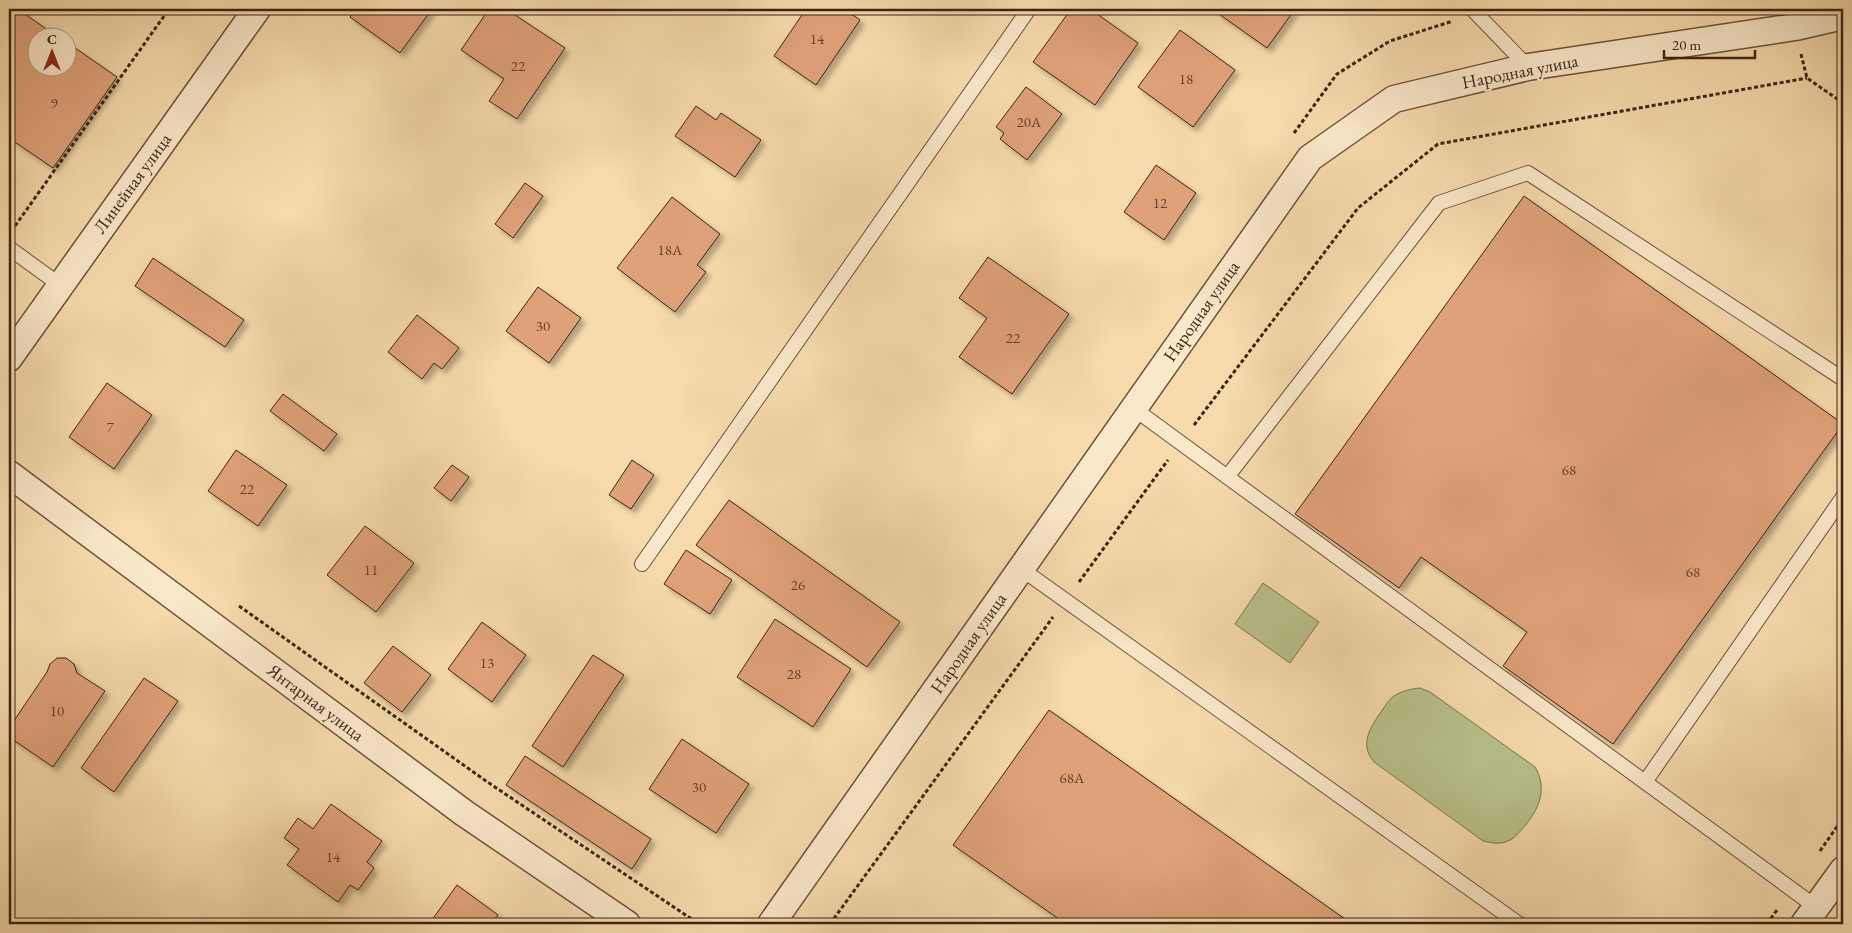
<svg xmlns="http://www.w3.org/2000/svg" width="1852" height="933" font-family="'EB Garamond',serif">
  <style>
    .green { fill: #b8c18d; stroke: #7a7251 }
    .building { fill: #dfa17a; stroke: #3d2315; filter: url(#shadow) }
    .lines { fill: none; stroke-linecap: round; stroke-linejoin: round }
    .service-casing { stroke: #6c513b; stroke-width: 16 }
    .minor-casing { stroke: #6c513b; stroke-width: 29 }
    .path { stroke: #3d2315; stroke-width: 3; stroke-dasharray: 4 2.5; stroke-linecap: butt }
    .service { stroke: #fae8ca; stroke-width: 14 }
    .minor { stroke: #fae8ca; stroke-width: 26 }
    .labels { text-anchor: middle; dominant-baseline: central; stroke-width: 4.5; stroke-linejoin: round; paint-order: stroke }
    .number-label { font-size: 15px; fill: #66422e }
    .street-label { font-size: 18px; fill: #3d2315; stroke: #fae8ca }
  </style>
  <defs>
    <filter id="shadow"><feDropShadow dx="4.5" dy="4.5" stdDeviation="2.5" flood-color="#0004"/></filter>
  </defs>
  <rect width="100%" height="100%" fill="#f7dbad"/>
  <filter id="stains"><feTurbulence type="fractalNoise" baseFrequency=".004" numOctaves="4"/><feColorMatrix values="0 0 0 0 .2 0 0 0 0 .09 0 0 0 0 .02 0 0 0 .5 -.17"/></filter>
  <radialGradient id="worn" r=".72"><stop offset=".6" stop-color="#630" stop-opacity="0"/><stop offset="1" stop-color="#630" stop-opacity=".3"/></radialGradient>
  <!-- green -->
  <path class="green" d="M 1263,583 L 1319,622 L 1290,663 L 1235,624 Z
    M 1420,688 L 1430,692 L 1535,767 C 1548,789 1539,809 1524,827 C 1520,831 1515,838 1510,840 C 1501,845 1492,843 1483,841 L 1374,762 C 1359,744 1370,728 1381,712 C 1385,707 1388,700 1394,696 C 1402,691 1410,689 1420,688 Z"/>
  <!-- building -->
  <path class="building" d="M 9,9 L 18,9 L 59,38 L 38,38 L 38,68 L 68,68 L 68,43 L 117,77 L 53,168 L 9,138 Z
    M 356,9 L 432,9 L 400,53 L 350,17 Z
    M 489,9 L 506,9 L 565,48 L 517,119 L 489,101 L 504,79 L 461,50 Z
    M 806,9 L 844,9 L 860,20 L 816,85 L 774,56 Z
    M 1071,9 L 1090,9 L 1138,43 L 1095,105 L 1033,62 Z
    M 1218,9 L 1295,9 L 1267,48 L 1216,12 Z
    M 1180,30 L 1235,70 L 1193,127 L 1138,87 Z
    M 1026,87 L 1062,114 L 1027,160 L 1000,139 L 1004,133 L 996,127 Z
    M 696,106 L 716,120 L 721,113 L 761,140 L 735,177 L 675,136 Z
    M 1156,165 L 1196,193 L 1164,240 L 1124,212 Z
    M 525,183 L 543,196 L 513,238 L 495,224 Z
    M 1524,196 L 1843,424 L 1613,744 L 1503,666 L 1527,632 L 1421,557 L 1399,588 L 1295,514 Z
    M 672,197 L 720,234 L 697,265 L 706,272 L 675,312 L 617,268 Z
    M 988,257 L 1069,314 L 1012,394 L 959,357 L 987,318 L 959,298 Z
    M 153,258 L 244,320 L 225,347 L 135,286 Z
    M 538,287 L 581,318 L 549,363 L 506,331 Z
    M 417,315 L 459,348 L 442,369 L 434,363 L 422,379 L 388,352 Z
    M 107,383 L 152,415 L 114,469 L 69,437 Z
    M 283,394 L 337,434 L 324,451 L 270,411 Z
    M 236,450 L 287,485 L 258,526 L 208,491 Z
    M 632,460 L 654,475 L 631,509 L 609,495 Z
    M 452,465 L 469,477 L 451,501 L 434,488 Z
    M 729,500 L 900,622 L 867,667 L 696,545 Z
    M 365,526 L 414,563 L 376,612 L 327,575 Z
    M 686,550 L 732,580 L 710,614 L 664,584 Z
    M 775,619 L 851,669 L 813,727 L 737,677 Z
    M 482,622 L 526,655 L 492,702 L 448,669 Z
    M 393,646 L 431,675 L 402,712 L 364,683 Z
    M 593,655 L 624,675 L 563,767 L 532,746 Z
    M 57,658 L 66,658 L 74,664 L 77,673 L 105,691 L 53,767 L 9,737 L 9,728 L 47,672 L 50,664 Z
    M 144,678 L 178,701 L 114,792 L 81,768 Z
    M 1049,710 L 1352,924 L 1066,924 L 953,845 Z
    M 682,739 L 749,784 L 716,833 L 649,789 Z
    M 525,756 L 651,839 L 632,869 L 506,785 Z
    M 331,804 L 382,841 L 367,862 L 374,868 L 358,890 L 350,885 L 338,902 L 287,865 L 299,849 L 284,838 L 298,818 L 313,829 Z
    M 457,885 L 498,915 L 491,924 L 429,924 Z"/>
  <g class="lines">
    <!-- service casing -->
    <g class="service-casing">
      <path id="service" d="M 1472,9 L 1528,67
        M 9,248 L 60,285
        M 1133,408 L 1816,907
        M 1227,477 L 1439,203 L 1528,173 L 1843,379
        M 642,564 L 1029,9
        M 1020,568 L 1519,924
        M 1645,782 L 1843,497"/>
    </g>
    <!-- minor casing -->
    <g class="minor-casing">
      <path id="minor" d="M 9,358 L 257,9
        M 9,474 L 464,813 L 627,924
        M 771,924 L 1310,158 L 1394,99 L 1528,67 L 1795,27 L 1843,16
        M 1804,924 L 1843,870"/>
    </g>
    <!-- path -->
    <path class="path" d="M 1801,54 L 1807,78 L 1843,103
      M 1294,133 L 1337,74 L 1390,41 L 1453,21
      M 15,226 L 169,9
      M 1194,425 L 1358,208 L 1438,144 L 1807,78
      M 9,436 L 11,445
      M 1079,582 L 1168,460
      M 239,606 L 486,781 L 699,924
      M 1820,851 L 1843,818
      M 830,924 L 1053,617
      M 1767,924 L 1777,910"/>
    <!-- service -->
    <use href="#service" class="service"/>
    <!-- minor -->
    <use href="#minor" class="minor"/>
  </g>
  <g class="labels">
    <!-- number labels -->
    <g class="number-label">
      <text x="817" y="38">14</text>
      <text x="518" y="65">22</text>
      <text x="1186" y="78">18</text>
      <text x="54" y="102">9</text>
      <text x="1029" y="121">20А</text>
      <text x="1160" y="202">12</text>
      <text x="670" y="249">18А</text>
      <text x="543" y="325">30</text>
      <text x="1013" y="337">22</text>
      <text x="110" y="426">7</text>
      <text x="1569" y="469">68</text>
      <text x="247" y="488">22</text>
      <text x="371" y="569">11</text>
      <text x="1693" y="571">68</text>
      <text x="798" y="584">26</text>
      <text x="487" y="662">13</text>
      <text x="794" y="673">28</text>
      <text x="57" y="710">10</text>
      <text x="1072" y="777">68А</text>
      <text x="699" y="786">30</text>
      <text x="333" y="856">14</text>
    </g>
    <!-- street labels -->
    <g class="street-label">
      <text transform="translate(1520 71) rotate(-11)">Народная улица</text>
      <text transform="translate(132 183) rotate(-54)">Линейная улица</text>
      <text transform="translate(1201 311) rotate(-55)">Народная улица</text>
      <text transform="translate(968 643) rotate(-55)">Народная улица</text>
      <text transform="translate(316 702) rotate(37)">Янтарная улица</text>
    </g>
  </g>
  <!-- margin -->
  <rect width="1852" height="933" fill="none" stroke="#f7dbad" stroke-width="30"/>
  <rect x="10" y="10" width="1832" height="913" fill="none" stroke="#3d2315" stroke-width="2.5"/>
  <rect x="15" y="15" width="1822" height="903" fill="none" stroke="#3d2315"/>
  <!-- north arrow -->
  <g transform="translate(52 52)"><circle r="24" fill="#fae8ca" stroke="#ae9982"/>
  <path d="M0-4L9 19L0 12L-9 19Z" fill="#8f2418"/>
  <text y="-8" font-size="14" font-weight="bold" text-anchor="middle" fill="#3d2315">С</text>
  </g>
  <!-- scale -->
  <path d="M1664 50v8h91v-8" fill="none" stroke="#3d2315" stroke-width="2.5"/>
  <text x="1672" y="50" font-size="15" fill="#3d2315" stroke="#fae8ca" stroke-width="4" paint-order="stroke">20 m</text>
  <rect width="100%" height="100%" filter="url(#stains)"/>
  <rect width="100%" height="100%" fill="url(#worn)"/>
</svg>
